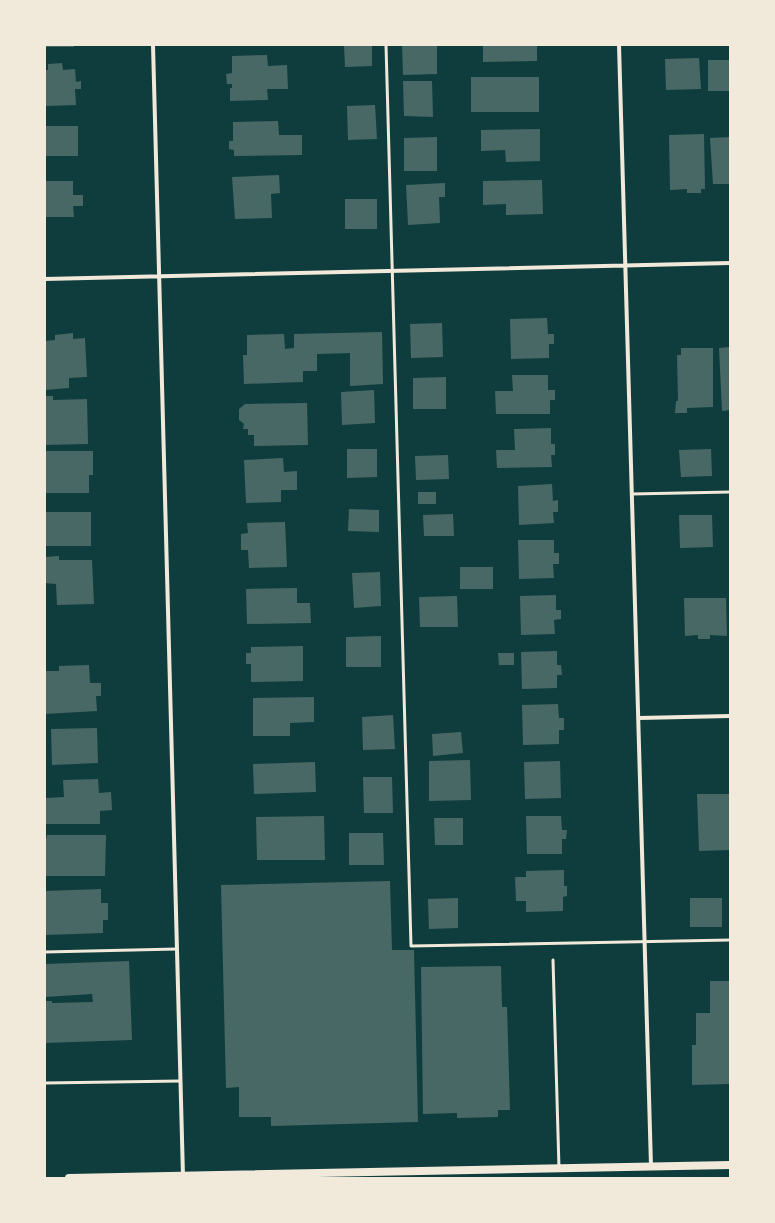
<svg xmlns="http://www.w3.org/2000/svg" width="775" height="1223" font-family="Jost,sans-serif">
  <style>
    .building { fill: #486865 }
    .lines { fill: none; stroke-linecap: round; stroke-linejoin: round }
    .service { stroke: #f1e9da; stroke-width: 3 }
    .minor { stroke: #f1e9da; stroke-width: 4 }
    .secondary { stroke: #f1e9da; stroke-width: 8 }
  </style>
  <rect width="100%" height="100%" fill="#0f3d3e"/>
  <!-- building -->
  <path class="building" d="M 45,45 L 74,45 L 74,47 L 45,47 Z
    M 344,45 L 372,45 L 372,66 L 345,67 Z
    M 402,45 L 437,45 L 437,74 L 403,75 Z
    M 483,45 L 537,45 L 537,61 L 483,62 Z
    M 267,55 L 268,66 L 287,65 L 288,89 L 267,89 L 268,100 L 230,101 L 230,88 L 232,88 L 232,84 L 227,84 L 226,74 L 232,73 L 232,56 Z
    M 699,58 L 701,89 L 666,90 L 665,59 Z
    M 708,60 L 730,60 L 730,91 L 708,91 Z
    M 62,63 L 63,70 L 75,69 L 76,82 L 81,81 L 81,89 L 75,89 L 76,105 L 45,106 L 45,70 L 48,70 L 48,64 Z
    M 471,77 L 539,77 L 539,112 L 471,112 Z
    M 403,81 L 432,81 L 433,117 L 404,116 Z
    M 375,105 L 377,139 L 348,140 L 347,106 Z
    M 278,121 L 279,135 L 302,135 L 302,155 L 234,156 L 234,150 L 229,149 L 229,141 L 233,141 L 233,122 Z
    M 45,126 L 78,126 L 78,156 L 45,156 Z
    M 540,129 L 540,161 L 506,162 L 505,150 L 481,151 L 481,130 Z
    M 704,134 L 705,189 L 701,189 L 701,193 L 687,193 L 687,189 L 670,190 L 669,135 Z
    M 437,137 L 437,171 L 404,171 L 404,138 Z
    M 730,137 L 730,184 L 713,184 L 710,138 Z
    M 279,175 L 280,193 L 271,194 L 272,218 L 235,219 L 232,177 Z
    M 542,180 L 543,214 L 506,215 L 506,204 L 483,205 L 483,181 Z
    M 45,181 L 73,181 L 73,195 L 83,195 L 83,206 L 73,206 L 74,217 L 45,217 Z
    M 445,183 L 445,197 L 439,197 L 440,223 L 408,225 L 406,185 Z
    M 345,199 L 377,199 L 377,229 L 345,229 Z
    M 547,318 L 548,334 L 554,334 L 554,344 L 549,344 L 549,358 L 511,359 L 510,319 Z
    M 442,323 L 443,357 L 411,358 L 410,324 Z
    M 382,332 L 383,384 L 350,386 L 350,353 L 317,354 L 317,371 L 303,371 L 303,382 L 244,384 L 243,355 L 247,355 L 247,335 L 284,334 L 285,349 L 294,348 L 294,334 Z
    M 73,333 L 73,339 L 85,338 L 87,377 L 69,378 L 69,388 L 45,390 L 45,341 L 55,340 L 55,335 Z
    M 730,347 L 730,410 L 722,411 L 719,348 Z
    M 681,348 L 713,348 L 713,407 L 687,408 L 687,413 L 675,413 L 676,401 L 678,401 L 677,355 L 681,355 Z
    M 512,375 L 548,375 L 548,390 L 555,390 L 555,400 L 550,400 L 550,414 L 496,414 L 495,391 L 513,391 Z
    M 446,377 L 446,409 L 413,409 L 413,378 Z
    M 374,390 L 375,423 L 342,425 L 341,392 Z
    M 45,396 L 53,396 L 53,400 L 87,399 L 88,444 L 45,445 Z
    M 307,403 L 308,445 L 254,446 L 254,435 L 248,435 L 248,429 L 243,429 L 244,424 L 239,420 L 239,409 L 245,404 Z
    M 551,428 L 551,444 L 555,444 L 555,455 L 551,455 L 552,467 L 497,468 L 496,450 L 515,450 L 514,429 Z
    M 347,449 L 377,449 L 377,477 L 347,478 Z
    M 711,449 L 712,476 L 681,477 L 679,450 Z
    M 45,451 L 93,451 L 93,475 L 89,475 L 89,493 L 45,493 Z
    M 448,455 L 449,479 L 416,480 L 415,456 Z
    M 283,458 L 284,472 L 297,471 L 297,490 L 281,490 L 281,502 L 246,503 L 244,460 Z
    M 552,484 L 553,501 L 558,500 L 558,512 L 553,512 L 554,523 L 519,525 L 518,486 Z
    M 418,492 L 436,492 L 436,504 L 418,504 Z
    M 349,509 L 379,510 L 379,532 L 348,531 Z
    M 45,512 L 91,512 L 91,546 L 45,546 Z
    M 453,514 L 454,536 L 424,536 L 423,515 Z
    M 679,515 L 712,515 L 713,547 L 680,548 Z
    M 285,522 L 287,567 L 249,568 L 248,550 L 241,550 L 241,534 L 248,533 L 247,523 Z
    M 518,540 L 554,540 L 554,553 L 559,553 L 559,564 L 553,564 L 554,578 L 519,579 Z
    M 59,556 L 59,560 L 92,560 L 94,604 L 57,605 L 56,584 L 45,583 L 45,557 Z
    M 460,567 L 493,567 L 493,589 L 460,589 Z
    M 380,572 L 381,606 L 354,608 L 352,573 Z
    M 297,588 L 297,603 L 310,603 L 311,623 L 247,624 L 246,589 Z
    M 556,595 L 556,610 L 561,610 L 561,619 L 554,620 L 555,634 L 521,635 L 520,596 Z
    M 457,596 L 458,627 L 420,627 L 419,597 Z
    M 684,598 L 726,598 L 727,636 L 710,635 L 710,639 L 698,639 L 698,635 L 685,636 Z
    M 381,636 L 381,667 L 346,667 L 346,637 Z
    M 303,646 L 303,681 L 251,682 L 251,664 L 246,664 L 246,653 L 251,653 L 251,647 Z
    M 557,651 L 557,665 L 561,665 L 562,675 L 557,675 L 557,688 L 522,689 L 521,652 Z
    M 498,653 L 514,653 L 514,665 L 499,665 Z
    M 89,665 L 90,683 L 101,683 L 101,696 L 96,696 L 97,711 L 45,714 L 45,671 L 59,671 L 59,666 Z
    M 314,697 L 314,722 L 290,723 L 290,736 L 253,736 L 253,698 Z
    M 558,704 L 559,718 L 564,718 L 564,730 L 559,730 L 559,744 L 523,745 L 522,705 Z
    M 393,715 L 395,749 L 363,750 L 362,717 Z
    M 97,728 L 98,763 L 52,765 L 51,729 Z
    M 461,732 L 463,753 L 433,756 L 432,734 Z
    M 470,760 L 471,800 L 429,801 L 429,761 Z
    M 560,761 L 561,798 L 525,799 L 524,762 Z
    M 315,762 L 316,792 L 254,794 L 253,764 Z
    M 363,777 L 392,777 L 393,813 L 364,813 Z
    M 98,779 L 99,793 L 111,792 L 112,810 L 100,811 L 100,824 L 45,824 L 45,798 L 64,797 L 63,780 Z
    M 697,794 L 730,794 L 730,850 L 699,851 Z
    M 324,816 L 325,860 L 257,860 L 256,817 Z
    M 526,816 L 561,816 L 562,830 L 567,830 L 566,839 L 562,839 L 562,854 L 527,854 Z
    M 434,818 L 463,818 L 463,845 L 435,845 Z
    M 349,833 L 383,833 L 384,865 L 349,865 Z
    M 47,835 L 106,835 L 105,876 L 45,876 L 45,840 L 46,840 Z
    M 564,870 L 564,886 L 567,886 L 567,896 L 563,897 L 563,911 L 526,912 L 526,901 L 516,901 L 515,877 L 526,877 L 526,871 Z
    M 390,881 L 392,950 L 414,950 L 418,1122 L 271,1126 L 271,1117 L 239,1117 L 239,1087 L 226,1088 L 221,885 Z
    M 101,889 L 101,903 L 108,903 L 108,920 L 103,920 L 103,933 L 46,935 L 45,891 Z
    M 458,898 L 458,928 L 429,929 L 428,899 Z
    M 690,898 L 722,898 L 722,927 L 690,927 Z
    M 129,961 L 132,1040 L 45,1043 L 45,1001 L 52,1001 L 52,1003 L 93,1002 L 92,994 L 45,997 L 45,964 Z
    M 501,966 L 502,1007 L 507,1007 L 510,1110 L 498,1110 L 498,1117 L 457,1118 L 457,1113 L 423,1114 L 421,967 Z
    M 710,981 L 730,981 L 730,1084 L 692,1085 L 692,1045 L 696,1045 L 696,1013 L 710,1013 Z"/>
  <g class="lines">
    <!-- service -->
    <path class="service" d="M 386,45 L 411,946 L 730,940
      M 632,494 L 730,492
      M 45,952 L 177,949
      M 553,960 L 559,1168
      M 45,1083 L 180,1081"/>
    <!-- minor -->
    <path class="minor" d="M 153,45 L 183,1176
      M 619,45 L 651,1166
      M 45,279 L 730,263
      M 639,718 L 730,716"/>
    <!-- secondary -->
    <path class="secondary" d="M 69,1178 L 730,1165"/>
  </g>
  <!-- border -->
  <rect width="775" height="1223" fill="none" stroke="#f1e9da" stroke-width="92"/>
</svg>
